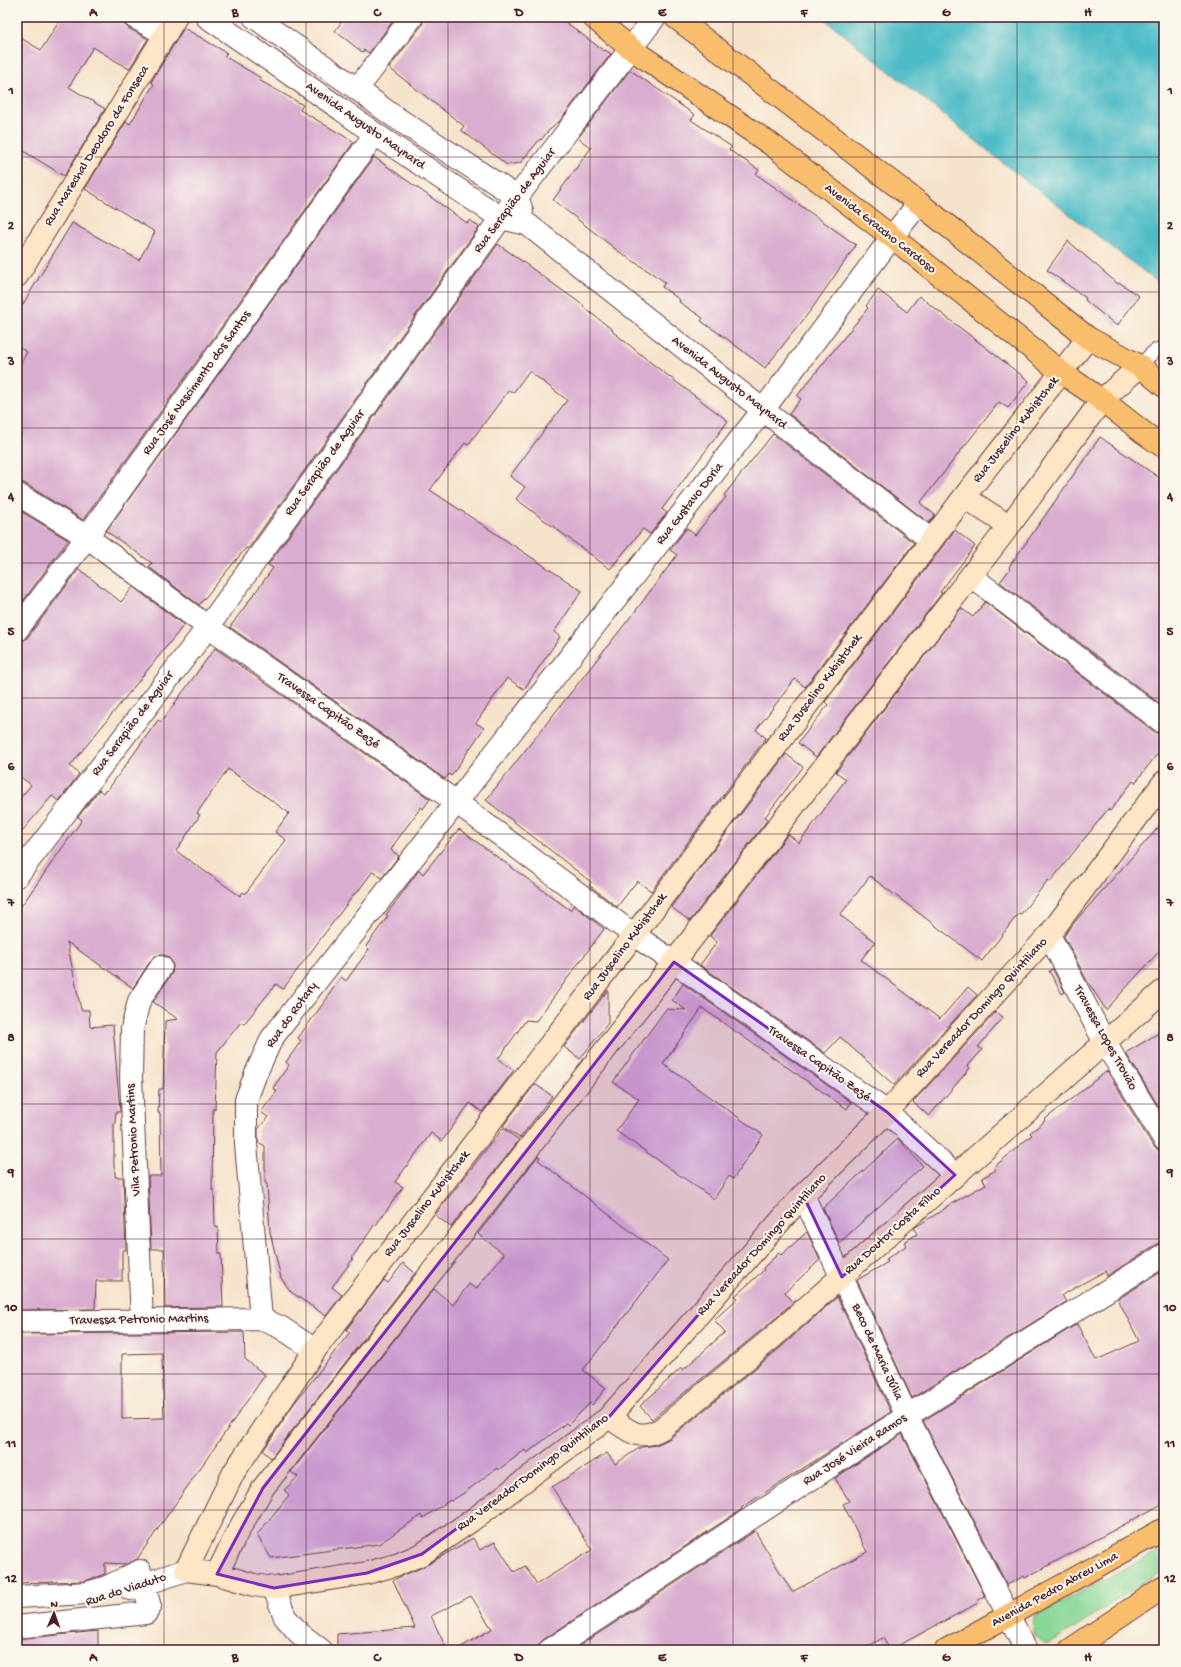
<svg xmlns="http://www.w3.org/2000/svg" width="1181" height="1667" font-family="'Gochi Hand',sans-serif">
  <style>
    .green { fill: #87d796; stroke: #687b60 }
    .water { fill: #4ebcc6; stroke: #4c6e78 }
    .building { fill: #d9adcf; fill-rule: evenodd }
    .lines { fill: none; stroke-linecap: round; stroke-linejoin: round }
    .lane-casing { stroke: #643c43; stroke-width: 15 }
    .street-casing { stroke: #643c43; stroke-width: 24 }
    .secondary-casing { stroke: #643c43; stroke-width: 24 }
    .primary-casing { stroke: #643c43; stroke-width: 24 }
    .lane { stroke: #fff; stroke-width: 13 }
    .street { stroke: #fff; stroke-width: 22 }
    .secondary { stroke: #fde5c5; stroke-width: 22 }
    .primary { stroke: #f9be6d; stroke-width: 22 }
    .marked { fill: #7b2cbf; fill-opacity: 0.2; stroke: #7b2cbf; stroke-width: 3; stroke-linejoin: round }
    .grid { fill: none; stroke: #4a1f2b; stroke-width: 1; stroke-opacity: 0.55 }
    .labels { text-anchor: middle; dominant-baseline: central; stroke-width: 4; stroke-linejoin: round; paint-order: stroke }
    .street-label { font-size: 13px; fill: #4a1f2b; stroke: #fbf7ec }
    .neatline { fill: none; stroke: #4a1f2b; stroke-width: 1.5 }
    .grid-label { font-size: 13px; text-anchor: middle; font-weight: bold; fill: #4a1f2b }
  </style>
  <rect width="100%" height="100%" fill="#fbf7ec"/>
  <filter id="ink" filterUnits="userSpaceOnUse"><feTurbulence type="fractalNoise" baseFrequency=".025" numOctaves="2"/><feDisplacementMap in="SourceGraphic" scale="8" xChannelSelector="R" yChannelSelector="G"/><feConvolveMatrix kernelMatrix="1 2 1 2 8 2 1 2 1" color-interpolation-filters="sRGB"/></filter>
  <filter id="wash" filterUnits="userSpaceOnUse"><feTurbulence type="fractalNoise" baseFrequency=".012" numOctaves="4" result="noise"/><feDisplacementMap in="SourceGraphic" scale="16" xChannelSelector="R" yChannelSelector="G"/><feGaussianBlur stdDeviation="0.9" result="paint"/><feColorMatrix in="noise" values="0 0 0 0 0 0 0 0 0 0 0 0 0 0 0 0 0 1.4 0 .05"/><feComposite in="paint" operator="in"/></filter>
  <g filter="url(#wash)">
    <rect width="100%" height="100%" fill="#f6e3cb"/>
    <!-- green -->
    <path class="green" d="M 1164,1549 L 1164,1570 L 1047,1645 L 1033,1634 L 1034,1616 Z"/>
    <!-- water -->
    <path class="water" d="M 822,17 L 1164,17 L 1164,287 L 1017,174 Z"/>
    <g id="blocks">
      <!-- building -->
      <path class="building" d="M 62,17 L 122,17 L 123,23 L 128,28 L 148,39 L 129,69 L 93,47 L 69,87 L 105,109 L 64,176 L 17,147 L 17,36 L 41,50 Z
        M 345,17 L 396,17 L 369,53 L 364,50 L 362,52 L 335,31 Z
        M 424,17 L 559,17 L 604,51 L 605,50 L 611,54 L 558,123 L 557,122 L 550,130 L 549,130 L 541,140 L 540,139 L 520,163 L 507,165 L 461,130 L 464,126 L 389,68 L 422,25 Z
        M 184,28 L 227,53 L 224,56 L 261,78 L 259,80 L 303,105 L 300,110 L 354,142 L 83,520 L 24,483 L 17,482 L 17,370 L 27,352 L 17,346 L 17,314 L 72,223 L 139,260 L 155,232 L 85,189 L 126,122 L 130,124 L 154,84 L 151,82 Z
        M 630,70 L 695,115 L 691,120 L 732,147 L 729,150 L 759,170 L 756,174 L 856,245 L 811,310 L 765,368 L 727,339 L 701,321 L 703,318 L 679,302 L 680,300 L 662,287 L 665,282 L 618,251 L 553,200 L 591,148 L 578,138 Z
        M 374,157 L 467,223 L 470,220 L 479,227 L 248,549 L 246,548 L 199,605 L 149,567 L 152,563 L 106,531 Z
        M 1068,241 L 1118,284 L 1120,283 L 1139,296 L 1117,326 L 1085,300 L 1086,298 L 1047,270 Z
        M 498,244 L 584,306 L 583,307 L 613,330 L 612,331 L 650,362 L 728,421 L 662,509 L 667,513 L 650,534 L 643,529 L 610,569 L 516,499 L 525,487 L 510,476 L 567,400 L 529,371 L 513,393 L 509,390 L 468,445 L 465,443 L 430,490 L 582,591 L 554,632 L 560,637 L 524,689 L 507,678 L 476,723 L 484,728 L 451,776 L 449,774 L 445,779 L 230,627 L 273,568 L 268,565 Z
        M 878,290 L 907,312 L 919,296 L 1029,381 L 1008,408 L 999,402 L 920,503 L 935,515 L 929,523 L 789,414 L 801,399 L 797,396 L 868,308 L 866,306 Z
        M 773,434 L 914,543 L 805,687 L 795,679 L 756,730 L 766,738 L 651,891 L 637,881 L 617,907 L 589,885 L 591,882 L 486,800 L 640,605 L 677,555 L 670,550 L 687,528 L 695,535 L 726,497 L 724,495 Z
        M 1100,437 L 1164,481 L 1164,707 L 1000,582 L 1010,569 L 1009,567 Z
        M 17,509 L 68,540 L 17,609 Z
        M 955,530 L 975,546 L 940,592 L 942,593 L 816,757 L 798,743 L 828,705 L 825,702 Z
        M 79,569 L 121,602 L 133,587 L 184,625 L 70,766 L 79,774 L 59,801 L 52,796 L 17,837 L 17,802 L 31,785 L 17,774 L 17,642 L 22,641 L 27,638 Z
        M 985,602 L 1156,733 L 1164,735 L 1164,745 L 1135,783 L 1133,781 L 1110,811 L 1108,809 L 1050,882 L 1048,880 L 1021,914 L 1019,913 L 982,961 L 870,876 L 840,915 L 875,942 L 861,960 L 940,1019 L 968,987 L 977,995 L 894,1085 L 840,1037 L 825,1053 L 700,965 L 717,942 L 710,936 L 788,834 L 799,843 L 823,811 L 846,779 L 836,772 L 961,608 L 973,617 Z
        M 215,648 L 430,799 L 423,809 L 421,807 L 395,843 L 391,850 L 399,856 L 382,878 L 373,871 L 356,894 L 355,893 L 283,989 L 276,984 L 244,1024 L 241,1022 L 217,1052 L 215,1110 L 213,1108 L 212,1191 L 214,1189 L 215,1227 L 218,1227 L 219,1254 L 221,1254 L 223,1307 L 165,1308 L 164,1249 L 151,1249 L 148,1176 L 161,1176 L 160,1113 L 158,1113 L 159,1089 L 163,1089 L 165,1021 L 178,1019 L 153,1002 L 172,973 L 173,967 L 172,962 L 167,956 L 161,955 L 155,956 L 151,960 L 133,988 L 67,942 L 81,1010 L 89,1010 L 90,1027 L 113,1025 L 120,1112 L 116,1112 L 115,1123 L 114,1123 L 114,1167 L 115,1167 L 115,1177 L 123,1177 L 126,1250 L 122,1250 L 122,1281 L 96,1281 L 95,1309 L 17,1310 L 17,912 L 82,820 L 78,817 L 99,790 L 103,793 L 106,790 L 107,791 L 158,720 L 161,722 ZM 228,769 L 289,813 L 275,832 L 286,840 L 245,894 L 243,892 L 240,896 L 176,851 L 200,815 L 197,813 Z
        M 786,754 L 803,767 L 765,817 L 768,819 L 690,921 L 671,907 Z
        M 1164,821 L 1164,946 L 1106,1010 L 1086,979 L 1064,936 L 1078,918 Z
        M 459,829 L 570,910 L 574,905 L 604,929 L 536,1021 L 526,1020 L 498,1059 L 514,1070 L 482,1112 L 470,1103 L 442,1141 L 431,1133 L 395,1182 L 403,1187 L 376,1225 L 375,1224 L 352,1258 L 353,1259 L 332,1287 L 342,1295 L 326,1316 L 291,1292 L 281,1278 L 270,1232 L 267,1184 L 265,1183 L 265,1146 L 258,1142 L 258,1129 L 268,1117 L 261,1112 L 277,1091 L 273,1088 L 289,1065 L 286,1062 L 301,1041 L 298,1038 L 328,997 L 327,996 L 341,977 L 346,981 L 369,949 L 366,946 L 388,916 L 386,915 L 419,870 L 423,874 Z
        M 1053,969 L 1065,992 L 1062,994 L 1049,971 Z
        M 683,984 L 851,1102 L 847,1109 L 702,1008 L 663,1064 L 763,1135 L 733,1179 L 729,1176 L 714,1199 L 616,1131 L 639,1099 L 613,1082 L 666,1009 L 686,1010 L 672,1000 Z
        M 608,990 L 608,1023 L 580,1059 L 564,1047 Z
        M 996,1012 L 1003,1018 L 978,1047 L 982,1050 L 968,1066 L 970,1068 L 929,1116 L 913,1102 Z
        M 1164,1030 L 1164,1115 L 1127,1055 L 1127,1052 Z
        M 1107,1071 L 1153,1146 L 1158,1150 L 1164,1151 L 1164,1243 L 1157,1244 L 1107,1276 L 1105,1271 L 1062,1295 L 1066,1302 L 912,1398 L 857,1280 L 888,1262 L 886,1259 L 906,1246 L 904,1242 L 917,1234 L 914,1228 L 946,1208 L 946,1207 L 986,1184 L 982,1178 L 996,1170 L 994,1167 L 1032,1135 L 1030,1133 L 1045,1121 L 1044,1120 Z
        M 535,1084 L 552,1096 L 520,1138 L 503,1126 Z
        M 503,1128 L 519,1140 L 451,1227 L 435,1215 Z
        M 898,1139 L 923,1166 L 839,1243 L 823,1208 Z
        M 538,1156 L 540,1157 L 538,1160 L 668,1260 L 583,1370 L 606,1388 L 592,1405 L 590,1403 L 568,1425 L 566,1423 L 527,1453 L 525,1450 L 498,1470 L 497,1468 L 464,1493 L 451,1501 L 450,1500 L 423,1518 L 421,1515 L 379,1544 L 271,1558 L 257,1535 L 289,1495 L 284,1490 L 298,1477 L 291,1472 L 434,1289 L 453,1305 L 469,1284 L 476,1289 L 504,1254 L 478,1234 Z
        M 807,1232 L 820,1260 L 785,1292 L 793,1302 L 797,1299 L 764,1328 L 652,1419 L 640,1406 L 681,1368 L 683,1370 L 725,1332 L 714,1320 L 738,1298 L 735,1296 L 764,1270 L 763,1268 L 779,1253 L 781,1255 Z
        M 403,1263 L 415,1273 L 271,1458 L 263,1451 L 293,1405 L 350,1332 L 346,1330 L 384,1280 L 388,1283 Z
        M 1164,1270 L 1164,1503 L 1025,1578 L 1024,1576 L 1007,1585 L 923,1421 L 1077,1324 L 1096,1360 L 1139,1341 L 1118,1299 Z
        M 837,1297 L 891,1412 L 741,1508 L 742,1509 L 543,1640 L 539,1644 L 538,1650 L 456,1650 L 492,1629 L 471,1596 L 431,1616 L 447,1650 L 337,1650 L 337,1634 L 415,1628 L 393,1580 L 427,1565 L 473,1538 L 480,1550 L 495,1542 L 514,1572 L 525,1566 L 537,1584 L 592,1550 L 552,1487 L 607,1453 L 615,1464 L 641,1447 L 656,1445 L 669,1439 L 780,1348 Z
        M 244,1332 L 245,1359 L 265,1375 L 137,1559 L 127,1564 L 105,1563 L 105,1574 L 85,1581 L 17,1583 L 17,1334 ZM 162,1353 L 164,1418 L 122,1419 L 122,1354 Z
        M 902,1434 L 985,1596 L 977,1601 L 978,1603 L 890,1650 L 883,1638 L 861,1650 L 573,1650 L 755,1531 L 792,1592 L 867,1552 L 843,1504 L 849,1501 L 835,1478 Z
        M 98,1631 L 98,1650 L 17,1650 L 17,1639 Z"/>
    </g>
  </g>
  <g filter="url(#ink)">
    <use href="#blocks" fill-opacity="0" stroke="#643c43" stroke-width="1"/>
    <g class="lines">
      <!-- lane casing -->
      <g class="lane-casing">
        <path id="lane" d="M 1140,366 C 1146,360 1155,347 1164,348"/>
      </g>
      <!-- street casing -->
      <g class="street-casing">
        <path id="street" d="M 134,17 L 166,34
          M 207,17 L 342,110 L 375,134 L 501,218 L 527,224 L 763,410 L 931,540
          M 254,17 L 357,89 L 389,113 L 517,197 L 522,211
          M 357,89 L 412,17
          M 17,494 L 87,537 L 208,627 L 456,802 L 634,935 L 674,962 L 887,1112 L 955,1175
          M 971,576 L 1164,723
          M 17,630 L 87,537 L 375,134
          M 17,876 L 208,627 L 501,218 L 655,17
          M 1049,935 L 1105,1043 L 1164,1139
          M 803,1195 L 907,1416 L 1026,1650
          M 261,1319 L 246,1144 L 246,1100 L 256,1073 L 272,1038 L 763,410 L 892,237 L 919,203
          M 142,1320 L 131,1078 L 132,1029 L 139,1001 L 161,967
          M 17,1322 L 261,1319 L 280,1327 L 315,1350
          M 274,1588 L 285,1617 L 299,1633 L 321,1650
          M 130,1589 L 186,1570
          M 17,1597 L 87,1593 L 107,1587 L 140,1571 L 150,1607 L 146,1613 L 17,1627
          M 550,1650 L 907,1416 L 1164,1255"/>
      </g>
      <!-- secondary casing -->
      <g class="secondary-casing">
        <path id="secondary" d="M 17,276 L 176,17
          M 1088,338 L 964,497 L 634,935 L 315,1350 L 234,1472 L 186,1570 L 217,1574 L 254,1585 L 274,1588 L 367,1573 L 399,1564 L 422,1554 L 471,1521 L 609,1417 L 803,1195 L 887,1112 L 1049,935 L 1164,782
          M 964,497 L 1009,526
          M 609,1417 C 628,1430 638,1442 661,1429 L 772,1338 L 1164,990
          M 217,1574 L 238,1531 L 263,1488 L 674,962 L 1009,526 L 1102,400 L 1140,366"/>
      </g>
      <!-- primary casing -->
      <g class="primary-casing">
        <path id="primary" d="M 593,17 L 630,48 L 772,145 L 892,237 L 1062,373 L 1102,400 L 1144,433 L 1164,447
          M 675,17 L 919,203 L 1088,338 L 1140,366 L 1164,386
          M 946,1650 L 1164,1529
          M 1070,1650 L 1164,1587"/>
      </g>
      <!-- lane -->
      <use href="#lane" class="lane"/>
      <!-- street -->
      <use href="#street" class="street"/>
      <!-- secondary -->
      <use href="#secondary" class="secondary"/>
      <!-- primary -->
      <use href="#primary" class="primary"/>
    </g>
  </g>
  <!-- marked area -->
  <path class="marked" d="M 674,962 L 887,1112 L 955,1175 L 842,1277 L 803,1195 L 609,1417 L 422,1554 L 367,1573 L 274,1588 L 217,1574 L 263,1488 Z"/>
  <!-- grid -->
  <path class="grid" d="M 164,17 L 164,1650M 306,17 L 306,1650M 448,17 L 448,1650M 590,17 L 590,1650M 733,17 L 733,1650M 875,17 L 875,1650M 1017,17 L 1017,1650M 17,157 L 1164,157M 17,292 L 1164,292M 17,428 L 1164,428M 17,563 L 1164,563M 17,698 L 1164,698M 17,834 L 1164,834M 17,969 L 1164,969M 17,1104 L 1164,1104M 17,1239 L 1164,1239M 17,1374 L 1164,1374M 17,1510 L 1164,1510"/>
  <g class="labels">
    <!-- street labels -->
    <g class="street-label">
      <text transform="translate(365 126) rotate(35)">Avenida Augusto Maynard</text>
      <text transform="translate(97 146) rotate(-58)">Rua Marechal Deodoro da Fonseca</text>
      <text transform="translate(515 201) rotate(-53)">Rua Serapião de Aguiar</text>
      <text transform="translate(880 229) rotate(38)">Avenida Graccho Cardoso</text>
      <text transform="translate(197 383) rotate(-54)">Rua José Nascimento dos Santos</text>
      <text transform="translate(729 383) rotate(38)">Avenida Augusto Maynard</text>
      <text transform="translate(1016 430) rotate(-52)">Rua Juscelino Kubistchek</text>
      <text transform="translate(325 463) rotate(-54)">Rua Serapião de Aguiar</text>
      <text transform="translate(690 504) rotate(-52)">Rua Gustavo Doria</text>
      <text transform="translate(820 688) rotate(-53)">Rua Juscelino Kubistchek</text>
      <text transform="translate(328 711) rotate(35)">Travessa Capitão Zezé</text>
      <text transform="translate(133 724) rotate(-53)">Rua Serapião de Aguiar</text>
      <text transform="translate(625 947) rotate(-53)">Rua Juscelino Kubistchek</text>
      <text transform="translate(982 1008) rotate(-47)">Rua Vereador Domingo Quintiliano</text>
      <text transform="translate(292 1015) rotate(-54)">Rua do Rotary</text>
      <text transform="translate(1105 1038) rotate(61)">Travessa Lopes Trovão</text>
      <text transform="translate(819 1064) rotate(35)">Travessa Capitão Zezé</text>
      <text transform="translate(134 1140) rotate(-93)">Vila Petronio Martins</text>
      <text transform="translate(427 1204) rotate(-52)">Rua Juscelino Kubistchek</text>
      <text transform="translate(893 1231) rotate(-42)">Rua Doutor Costa Filho</text>
      <text transform="translate(762 1245) rotate(-48)">Rua Vereador Domingo Quintiliano</text>
      <text transform="translate(139 1320) rotate(-1)">Travessa Petronio Martins</text>
      <text transform="translate(877 1352) rotate(65)">Beco de Maria Júlia</text>
      <text transform="translate(855 1450) rotate(-33)">Rua José Vieira Ramos</text>
      <text transform="translate(533 1473) rotate(-37)">Rua Vereador Domingo Quintiliano</text>
      <text transform="translate(126 1590) rotate(-18)">Rua do Viaduto</text>
      <text transform="translate(1055 1590) rotate(-29)">Avenida Pedro Abreu Lima</text>
    </g>
  </g>
  <!-- margin -->
  <rect width="1181" height="1667" fill="none" stroke="#fbf7ec" stroke-width="44"/>
  <!-- north arrow -->
  <g transform="translate(54 1613) rotate(2)" stroke="#fbf7ec" stroke-width="3" paint-order="stroke">
  <path d="M0-3L7 15L0 10L-7 15Z" fill="#4a1f2b"/>
  <text y="-6" font-size="11" font-weight="bold" text-anchor="middle" fill="#4a1f2b">N</text>
  </g>
  <rect x="22" y="22" width="1137" height="1623" class="neatline"/>
  <g class="grid-label">
    <text x="93" y="16">A</text>
    <text x="235" y="16">B</text>
    <text x="377" y="16">C</text>
    <text x="519" y="16">D</text>
    <text x="662" y="16">E</text>
    <text x="804" y="16">F</text>
    <text x="946" y="16">G</text>
    <text x="1088" y="16">H</text>
    <text x="11" y="94">1</text>
    <text x="1170" y="94">1</text>
    <text x="11" y="229">2</text>
    <text x="1170" y="229">2</text>
    <text x="11" y="365">3</text>
    <text x="1170" y="365">3</text>
    <text x="11" y="500">4</text>
    <text x="1170" y="500">4</text>
    <text x="11" y="635">5</text>
    <text x="1170" y="635">5</text>
    <text x="11" y="770">6</text>
    <text x="1170" y="770">6</text>
    <text x="11" y="906">7</text>
    <text x="1170" y="906">7</text>
    <text x="11" y="1041">8</text>
    <text x="1170" y="1041">8</text>
    <text x="11" y="1176">9</text>
    <text x="1170" y="1176">9</text>
    <text x="11" y="1311">10</text>
    <text x="1170" y="1311">10</text>
    <text x="11" y="1447">11</text>
    <text x="1170" y="1447">11</text>
    <text x="11" y="1582">12</text>
    <text x="1170" y="1582">12</text>
    <text x="93" y="1661">A</text>
    <text x="235" y="1661">B</text>
    <text x="377" y="1661">C</text>
    <text x="519" y="1661">D</text>
    <text x="662" y="1661">E</text>
    <text x="804" y="1661">F</text>
    <text x="946" y="1661">G</text>
    <text x="1088" y="1661">H</text>
  </g>
</svg>
